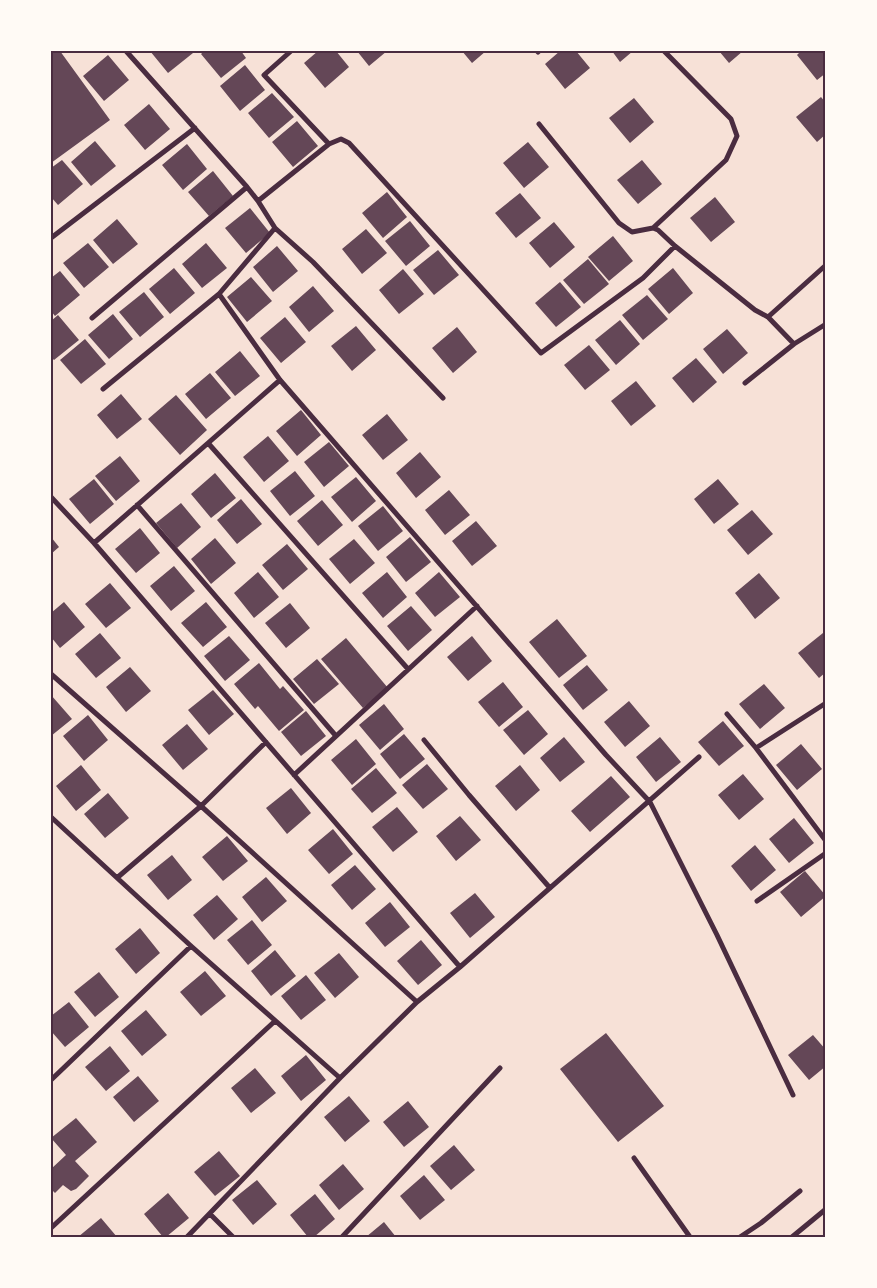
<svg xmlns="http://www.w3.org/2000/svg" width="877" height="1288" font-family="'Libre Baskerville',serif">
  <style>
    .building { fill: #644757 }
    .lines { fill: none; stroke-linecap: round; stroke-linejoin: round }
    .minor { stroke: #4a2c40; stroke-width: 5 }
    .neatline { fill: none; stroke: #4a2c40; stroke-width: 2 }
  </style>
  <rect width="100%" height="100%" fill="#f7e1d7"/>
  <!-- building -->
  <path class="building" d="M 51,51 L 60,51 L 110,120 L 51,163 Z
    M 150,51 L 191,51 L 193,53 L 168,73 Z
    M 204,51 L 241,51 L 246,58 L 221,78 L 201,54 Z
    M 318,51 L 336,51 L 349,67 L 325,88 L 304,63 Z
    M 357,51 L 387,51 L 369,66 Z
    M 462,51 L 486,51 L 472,63 Z
    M 560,51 L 576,51 L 590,68 L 565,89 L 545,64 Z
    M 612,51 L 633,51 L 620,62 Z
    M 719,51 L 743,51 L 729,63 Z
    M 801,51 L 826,51 L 826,73 L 817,80 L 797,55 Z
    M 108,55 L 129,80 L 104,101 L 83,76 Z
    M 245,65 L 265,90 L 240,111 L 220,86 Z
    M 272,93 L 294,117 L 269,138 L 248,113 Z
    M 821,97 L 826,103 L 826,134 L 817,142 L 796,117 Z
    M 634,98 L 654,122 L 630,143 L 609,118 Z
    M 149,104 L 170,129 L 145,150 L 124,125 Z
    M 297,121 L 318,146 L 293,167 L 272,142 Z
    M 95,141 L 116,166 L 91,186 L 71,162 Z
    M 528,142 L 549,167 L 524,188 L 503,163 Z
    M 187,144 L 207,169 L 183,190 L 162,165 Z
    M 62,160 L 83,184 L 58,205 L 51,197 L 51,168 Z
    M 642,160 L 662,184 L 638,204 L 617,180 Z
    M 213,171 L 233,196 L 209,216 L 188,192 Z
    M 387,192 L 407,217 L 383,238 L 362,213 Z
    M 520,193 L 541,218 L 516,238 L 495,213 Z
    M 715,197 L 735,222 L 711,242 L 690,218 Z
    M 250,208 L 270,233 L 246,253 L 225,228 Z
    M 117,219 L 138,244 L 113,264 L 93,240 Z
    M 410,221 L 430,246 L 406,266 L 385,241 Z
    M 554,222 L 575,247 L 550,268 L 529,243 Z
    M 366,229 L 387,253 L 362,274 L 342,249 Z
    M 613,236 L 633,261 L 609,281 L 588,257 Z
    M 88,243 L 109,267 L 84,288 L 63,263 Z
    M 206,243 L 227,268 L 202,288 L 182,264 Z
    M 277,246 L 298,271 L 273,292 L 253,267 Z
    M 438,250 L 459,275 L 434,295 L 413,270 Z
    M 588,259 L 609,284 L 584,304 L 563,280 Z
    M 174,268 L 195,293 L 170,314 L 149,289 Z
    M 673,268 L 693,293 L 669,314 L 648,289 Z
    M 403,269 L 424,294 L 399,314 L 379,290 Z
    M 60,271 L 80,295 L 55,316 L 51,311 L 51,278 Z
    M 251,277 L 272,301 L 247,322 L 227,297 Z
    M 560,282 L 581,307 L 556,327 L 535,303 Z
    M 313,286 L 334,311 L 309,332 L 289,307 Z
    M 144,292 L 164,317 L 140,337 L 119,312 Z
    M 647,295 L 668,319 L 643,340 L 622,315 Z
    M 113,314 L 133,339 L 109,359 L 88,335 Z
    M 58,315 L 79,340 L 54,360 L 51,357 L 51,321 Z
    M 285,317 L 306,342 L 281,363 L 260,338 Z
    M 620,320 L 640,344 L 616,365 L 595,340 Z
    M 356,326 L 376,350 L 352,371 L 331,346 Z
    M 457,327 L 477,352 L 453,373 L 432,348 Z
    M 727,329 L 748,353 L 723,374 L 703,349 Z
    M 85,339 L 106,364 L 81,384 L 60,360 Z
    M 589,345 L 610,370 L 585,390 L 564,365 Z
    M 240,351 L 260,376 L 235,396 L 215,372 Z
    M 696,358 L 717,382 L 693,403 L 672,378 Z
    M 210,373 L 231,398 L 206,419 L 185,394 Z
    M 636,381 L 656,406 L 631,426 L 611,401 Z
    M 121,394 L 142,419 L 117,439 L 97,415 Z
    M 176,395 L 207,430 L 180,455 L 148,419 Z
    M 301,410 L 321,435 L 297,456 L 276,431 Z
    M 387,414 L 408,440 L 383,460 L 362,435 Z
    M 268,436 L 289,461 L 264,482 L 243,457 Z
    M 329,442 L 349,466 L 324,487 L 304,462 Z
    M 420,452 L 441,477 L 416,498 L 396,473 Z
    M 120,456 L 140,481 L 116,501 L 95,476 Z
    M 295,471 L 315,496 L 290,516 L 270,491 Z
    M 215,473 L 236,498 L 211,518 L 191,494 Z
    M 356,477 L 376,501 L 352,522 L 331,497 Z
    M 94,479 L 114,504 L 90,524 L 69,499 Z
    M 718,479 L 739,504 L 714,524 L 694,499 Z
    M 449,490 L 470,515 L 445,535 L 425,510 Z
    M 241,499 L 262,524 L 237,544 L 217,520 Z
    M 322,500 L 343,525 L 318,546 L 297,521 Z
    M 181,503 L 201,527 L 177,548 L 156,523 Z
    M 383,506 L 403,531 L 378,551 L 358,526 Z
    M 752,510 L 773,534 L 748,555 L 727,530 Z
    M 476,521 L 497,546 L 472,566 L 452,541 Z
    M 140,528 L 160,553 L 136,573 L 115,549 Z
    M 51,537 L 59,547 L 51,554 Z
    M 410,537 L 431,562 L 406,582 L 386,557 Z
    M 215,538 L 236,563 L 211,584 L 191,559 Z
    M 354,539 L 375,563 L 350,584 L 329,559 Z
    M 287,544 L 308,569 L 283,590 L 262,565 Z
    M 174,566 L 195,591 L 171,611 L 150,586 Z
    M 258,572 L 279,597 L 254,618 L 234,593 Z
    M 387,572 L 407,597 L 383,618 L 362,593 Z
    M 439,572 L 460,597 L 435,617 L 415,593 Z
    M 759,573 L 780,598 L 755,619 L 735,593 Z
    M 110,583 L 131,608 L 106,628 L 85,604 Z
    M 64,602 L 85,627 L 60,648 L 51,637 L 51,613 Z
    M 206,602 L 227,627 L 203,647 L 181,623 Z
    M 290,603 L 310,628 L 286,648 L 265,623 Z
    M 411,606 L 432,630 L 408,651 L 387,626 Z
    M 557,619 L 587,656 L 559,678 L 529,642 Z
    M 100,633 L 121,658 L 96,678 L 75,654 Z
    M 823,633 L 826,636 L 826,672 L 819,678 L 798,653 Z
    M 229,636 L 250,660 L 225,681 L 204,656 Z
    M 472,636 L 492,661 L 468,681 L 447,657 Z
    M 346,638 L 388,688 L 363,708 L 321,659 Z
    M 317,659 L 339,684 L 314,704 L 293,679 Z
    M 259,663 L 280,689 L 283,686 L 304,710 L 279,731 L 258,706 L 255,709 L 234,684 Z
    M 587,665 L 608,690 L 583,710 L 563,685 Z
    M 130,667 L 151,691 L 126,712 L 106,687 Z
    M 503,682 L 523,707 L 499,727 L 478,702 Z
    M 764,684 L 785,708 L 760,729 L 739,704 Z
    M 213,690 L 234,714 L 209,735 L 188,710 Z
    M 51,695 L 72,719 L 51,736 Z
    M 629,701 L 650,726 L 625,747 L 604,722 Z
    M 384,704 L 404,729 L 380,750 L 359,725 Z
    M 528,710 L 548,734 L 524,755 L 503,730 Z
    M 306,711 L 326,736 L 301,756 L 281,732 Z
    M 88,715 L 108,740 L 84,761 L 63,736 Z
    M 723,721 L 744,746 L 719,766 L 698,742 Z
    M 187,724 L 208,749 L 183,770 L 162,745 Z
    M 404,734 L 425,759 L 400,779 L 380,754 Z
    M 564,737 L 585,762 L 560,782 L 540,758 Z
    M 660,737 L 681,762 L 656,782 L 636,757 Z
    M 356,739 L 376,764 L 352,785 L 331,760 Z
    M 801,744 L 822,769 L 797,790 L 776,765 Z
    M 427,764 L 448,789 L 423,809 L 402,785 Z
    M 81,765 L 101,790 L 76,811 L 56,786 Z
    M 520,765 L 540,790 L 516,811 L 495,786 Z
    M 376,768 L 397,793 L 372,813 L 351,789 Z
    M 743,774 L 764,799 L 739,820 L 718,795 Z
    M 611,776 L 630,797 L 590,832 L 571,811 Z
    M 291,788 L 311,813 L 287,834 L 266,808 Z
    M 108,793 L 129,818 L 105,838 L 84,814 Z
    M 397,807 L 418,832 L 393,852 L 372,827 Z
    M 460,816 L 481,840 L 456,861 L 436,836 Z
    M 794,818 L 814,843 L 789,863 L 769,839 Z
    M 333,829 L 353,854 L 329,874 L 308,850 Z
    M 227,836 L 248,861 L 223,881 L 202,857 Z
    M 755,845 L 776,870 L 751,891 L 731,866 Z
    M 172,855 L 192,880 L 168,900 L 147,875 Z
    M 355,865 L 376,889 L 352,910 L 331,885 Z
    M 805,871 L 826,896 L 801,917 L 780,892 Z
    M 266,877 L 287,901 L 262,922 L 242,897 Z
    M 475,893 L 495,917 L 470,938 L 450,913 Z
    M 217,895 L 238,919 L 214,940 L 193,915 Z
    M 390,902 L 410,927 L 385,947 L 365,923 Z
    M 252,920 L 272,945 L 248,965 L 227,940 Z
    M 140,928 L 160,953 L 136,974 L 115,949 Z
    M 421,940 L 442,965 L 418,985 L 397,961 Z
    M 275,950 L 296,976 L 271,996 L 251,971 Z
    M 339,953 L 359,977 L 335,998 L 314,973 Z
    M 205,971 L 226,996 L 201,1016 L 180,992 Z
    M 99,972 L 119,997 L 95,1017 L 74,992 Z
    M 306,975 L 326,1000 L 301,1020 L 281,996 Z
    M 69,1002 L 89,1027 L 65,1047 L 51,1031 L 51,1016 Z
    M 146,1010 L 167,1035 L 142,1056 L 121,1031 Z
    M 606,1033 L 664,1106 L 618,1142 L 560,1069 Z
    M 813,1035 L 826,1050 L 826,1066 L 809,1080 L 788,1055 Z
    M 110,1046 L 130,1071 L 106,1091 L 85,1067 Z
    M 306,1055 L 326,1080 L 301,1101 L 281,1076 Z
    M 255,1068 L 276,1093 L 251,1113 L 231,1088 Z
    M 138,1076 L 159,1101 L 134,1122 L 113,1097 Z
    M 349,1096 L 370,1121 L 345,1142 L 324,1117 Z
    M 408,1101 L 429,1127 L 404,1147 L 383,1122 Z
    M 76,1118 L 97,1142 L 75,1161 L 89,1176 L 76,1189 L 71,1191 L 63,1185 L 55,1193 L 51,1189 L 51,1169 L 66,1155 L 51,1138 Z
    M 454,1145 L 475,1170 L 451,1190 L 430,1166 Z
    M 219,1151 L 240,1176 L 215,1196 L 194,1172 Z
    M 343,1164 L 364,1189 L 339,1210 L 319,1185 Z
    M 424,1175 L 445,1200 L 420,1220 L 400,1196 Z
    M 257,1180 L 277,1204 L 253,1225 L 232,1200 Z
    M 168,1193 L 189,1218 L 166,1237 L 163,1237 L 144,1214 Z
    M 315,1194 L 335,1219 L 314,1237 L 308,1237 L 290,1215 Z
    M 101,1218 L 117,1237 L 78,1237 Z
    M 384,1222 L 396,1237 L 366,1237 Z"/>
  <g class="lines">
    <!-- minor -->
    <path class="minor" d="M 126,51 L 247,187 L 258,201 L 275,228 L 313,262 L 443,398
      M 291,51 L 264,75 L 329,144
      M 538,52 L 539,51
      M 539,124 L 619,223 L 632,232 L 653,228 L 658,230 L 675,246 L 755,310 L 768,317 L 826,265
      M 258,201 L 329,144 L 341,139 L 349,143 L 541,353 L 643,278 L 675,246
      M 275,228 L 219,294 L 280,380 L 606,755 L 650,802 L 717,935 L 793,1095
      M 653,228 L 726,160 L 737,136 L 731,119 L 664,51
      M 51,238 L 195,128
      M 768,317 L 794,344 L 826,324
      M 92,318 L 247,187
      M 745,383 L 794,344
      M 103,389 L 219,294
      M 208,443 L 408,669
      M 51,497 L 94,543 L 460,967
      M 137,505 L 336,736
      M 94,543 L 280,380
      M 51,674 L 201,806 L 417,1002
      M 727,714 L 756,748 L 826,841
      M 424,740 L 469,795 L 550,888
      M 756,748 L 826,703
      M 294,775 L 477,606
      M 51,817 L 191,946 L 340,1078
      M 118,877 L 201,806 L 266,742
      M 757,901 L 826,853
      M 51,1080 L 191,946
      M 634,1158 L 690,1237
      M 210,1214 L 233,1237
      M 51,1228 L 275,1021
      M 187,1237 L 340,1078 L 417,1002 L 460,967 L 699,757
      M 342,1237 L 500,1068
      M 740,1237 L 761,1223 L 800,1191
      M 792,1237 L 826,1209"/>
  </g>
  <!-- border -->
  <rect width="877" height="1288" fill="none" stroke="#fffaf5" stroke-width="105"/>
  <rect x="52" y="52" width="772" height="1184" class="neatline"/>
</svg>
